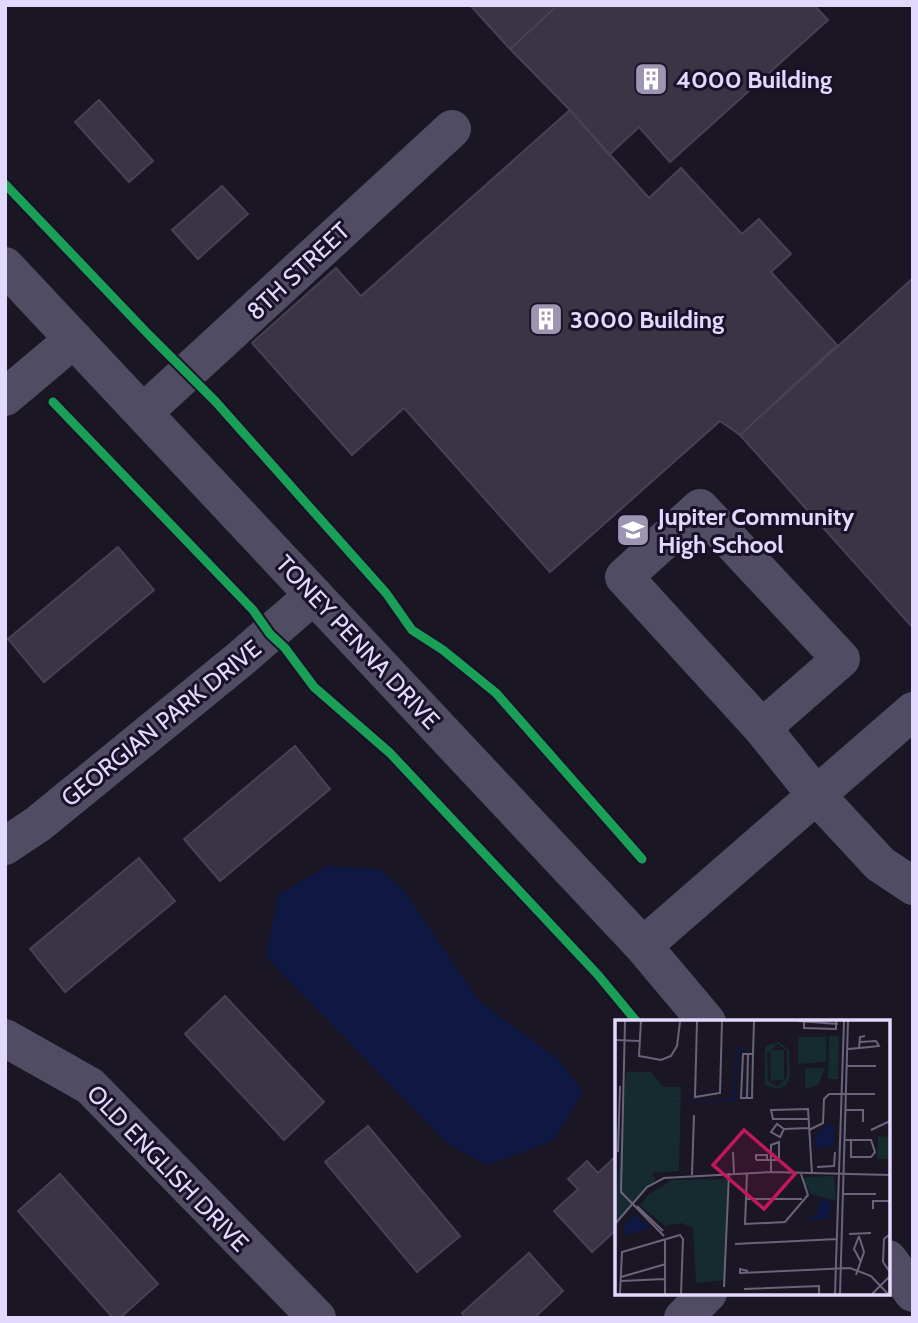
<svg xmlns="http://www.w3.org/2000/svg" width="918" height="1323" font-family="Cabin,sans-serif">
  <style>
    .water { fill: #0e1842 }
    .building { fill: #3a3445; stroke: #484156; stroke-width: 2 }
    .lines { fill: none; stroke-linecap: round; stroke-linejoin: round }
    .minor { stroke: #504c63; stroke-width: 38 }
    .cycleway-casing { stroke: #191128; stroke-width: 13 }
    .cycleway { stroke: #1a9f57; stroke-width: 9 }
    .labels { text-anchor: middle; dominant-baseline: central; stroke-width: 6; stroke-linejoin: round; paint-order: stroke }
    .poi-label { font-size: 24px; font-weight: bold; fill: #e3d9fe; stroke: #191128; text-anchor: start }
    .street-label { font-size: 24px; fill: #e3d9fe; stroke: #191128 }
    .inset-road { fill: none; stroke: #6a647b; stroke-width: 2 }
    .view { fill: #c2185b; fill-opacity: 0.15; stroke: #c2185b; stroke-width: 3.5 }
    .inset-edge { fill: none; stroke: #e3d9fe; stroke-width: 3.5 }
  </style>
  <rect width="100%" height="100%" fill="#1a1623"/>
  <!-- water -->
  <path class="water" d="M 327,866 L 379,869 L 403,889 L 478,1000 L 559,1060 L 583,1092 L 553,1141 L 487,1165 L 449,1145 L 266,957 L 278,895 Z"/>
  <!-- building -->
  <path class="building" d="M 470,5 L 558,5 L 510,49 Z
    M 558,5 L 814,5 L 828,20 L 670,162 L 639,127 L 609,155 L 570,110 L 510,49 Z
    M 99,100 L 153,161 L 129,182 L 75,122 Z
    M 570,110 L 649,198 L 681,168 L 742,234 L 759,219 L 791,254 L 771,272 L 837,345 L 740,435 L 720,421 L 550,572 L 404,408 L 352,455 L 252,343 L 336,268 L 361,296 Z
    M 222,186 L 248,214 L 198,259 L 172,230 Z
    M 913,278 L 913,628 L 740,435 Z
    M 118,547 L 154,590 L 44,682 L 8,639 Z
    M 295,746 L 330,789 L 220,881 L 184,839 Z
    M 139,858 L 175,901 L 65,992 L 30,949 Z
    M 225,996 L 324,1102 L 284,1140 L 185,1034 Z
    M 368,1126 L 460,1236 L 417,1272 L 325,1162 Z
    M 617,1155 L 617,1229 L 592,1252 L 554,1211 L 578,1189 L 568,1179 L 587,1161 L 598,1173 Z
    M 60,1174 L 158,1284 L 120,1318 L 113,1318 L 18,1211 Z
    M 529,1253 L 563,1291 L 534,1318 L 466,1318 L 462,1313 Z"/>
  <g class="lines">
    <!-- minor -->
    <path class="minor" d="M 5,266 L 643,946 L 707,1022
      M 5,397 L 74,339
      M 143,413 L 452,129
      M 762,728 L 841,659 L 700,508 L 624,577 L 762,728 L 816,795 L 880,864 L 913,886
      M 5,846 L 38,824 L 239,660 L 314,595
      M 643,946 L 913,711
      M 5,1038 L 90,1086 L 317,1318
      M 888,1259 L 913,1293
      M 683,1318 L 708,1293"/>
    <!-- cycleway casing -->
    <g class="cycleway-casing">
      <path id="cycleway" d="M 5,184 L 149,335 L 215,401 L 386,593 L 412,630 L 443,650 L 496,693 L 642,859
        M 53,402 L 253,610 L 270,634 L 285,648 L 314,687 L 390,753 L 598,975 L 637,1022"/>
    </g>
    <!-- cycleway -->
    <use href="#cycleway" class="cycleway"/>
  </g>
  <!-- icons -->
  <defs>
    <g id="building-square" transform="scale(1.75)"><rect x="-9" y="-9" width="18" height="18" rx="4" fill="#9d95b1" stroke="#191128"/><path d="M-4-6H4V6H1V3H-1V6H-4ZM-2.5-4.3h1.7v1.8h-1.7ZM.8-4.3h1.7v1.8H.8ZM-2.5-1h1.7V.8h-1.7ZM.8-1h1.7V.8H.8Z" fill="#fff"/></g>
    <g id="school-square" transform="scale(1.75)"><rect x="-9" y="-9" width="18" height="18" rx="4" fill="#9d95b1" stroke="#191128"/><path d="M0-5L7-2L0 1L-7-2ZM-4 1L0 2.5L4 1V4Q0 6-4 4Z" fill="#fff"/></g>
  </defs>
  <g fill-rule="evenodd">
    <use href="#building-square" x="651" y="79"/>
    <use href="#building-square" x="546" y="319"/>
    <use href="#school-square" x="633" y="530"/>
  </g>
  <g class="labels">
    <!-- poi labels -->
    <g class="poi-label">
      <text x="676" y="79">4000 Building</text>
      <text x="570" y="319">3000 Building</text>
      <text x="658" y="516">Jupiter Community<tspan x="658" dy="28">High School</tspan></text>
    </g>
    <!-- street labels -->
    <g class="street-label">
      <text transform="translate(298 271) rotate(-43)">8TH STREET</text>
      <text transform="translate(358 642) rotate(47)">TONEY PENNA DRIVE</text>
      <text transform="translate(161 723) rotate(-39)">GEORGIAN PARK DRIVE</text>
      <text transform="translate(168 1168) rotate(46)">OLD ENGLISH DRIVE</text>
    </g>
  </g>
  <!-- overview -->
  <g transform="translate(615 1020)">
    <rect width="275" height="275" fill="#1a1623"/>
    <path d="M 214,16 L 224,16 L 223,59 L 213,59 ZM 183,17 L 211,17 L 211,42 L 183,44 ZM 164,22 L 174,30 L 175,57 L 171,66 L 162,69 L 150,65 L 150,26 ZM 163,24 L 172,31 L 172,57 L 162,67 L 153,60 L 152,34 ZM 155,30 L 169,30 L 169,60 L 156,61 ZM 190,48 L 210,48 L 203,65 L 190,69 ZM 11,52 L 36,52 L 48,67 L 66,67 L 64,151 L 37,153 L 41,159 L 0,202 ZM 263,116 L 275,117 L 275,139 L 262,139 ZM 219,156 L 221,181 L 196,174 L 188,161 L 190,157 ZM 113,159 L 110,260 L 81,263 L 78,208 L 66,203 L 50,206 L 25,185 L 33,175 L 57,160 Z" fill="#152b30" fill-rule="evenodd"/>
    <path d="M 121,28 L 136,28 L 123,31 L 121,81 L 47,82 L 118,79 ZM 213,104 L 219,104 L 219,126 L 201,128 L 200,116 ZM 206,178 L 216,183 L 214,198 L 192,200 L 202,193 ZM 19,194 L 36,208 L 10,215 L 9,206 Z" fill="#0e1842"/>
    <path class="inset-road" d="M 10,1 L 6,172 L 49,216M 26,1 L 24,36 L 46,40 L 56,36 L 62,26 L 65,2M 82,1 L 80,77 L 105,73 L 107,1M 183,1 L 223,4M 189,1 L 189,8 L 221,9 L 221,1M 0,20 L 24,21M 245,28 L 264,26 L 261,21 L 245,22M 233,29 L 244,28 L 245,17 L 250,16M 138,34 L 128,34 L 126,78 L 137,78 L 138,34 L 139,1M 232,46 L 261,46M 214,74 L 260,74M 132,78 L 133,34M 231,90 L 248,90 L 248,102M 194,99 L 158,99 L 156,90 L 193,89 L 197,154M 169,109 L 165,117 L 156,112 L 162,104 L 169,109 L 194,108M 194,110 L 208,103 L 209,79 L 214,74M 256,110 L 275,101M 230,120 L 256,120 L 260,132 L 256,137 L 236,137 L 236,120M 3,132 L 5,66M 118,132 L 119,153M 141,140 L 161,140 L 164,139 L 164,122 L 156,125 L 156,152M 141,140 L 141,135 L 152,135 L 152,140M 202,147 L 219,146 L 220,132M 132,153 L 130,204 L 170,202 L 193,175 L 186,154M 77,155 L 79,95M 228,174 L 261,174M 130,179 L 187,179M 22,186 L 48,211M 258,189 L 258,181 L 275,181M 0,204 L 32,167 L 49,158 L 156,152 L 275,155M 234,214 L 256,213M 275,214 L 269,219 L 268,242 L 275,252M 244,216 L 239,229 L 246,242M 50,219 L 50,274M 120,224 L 222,219M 133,251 L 125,249 L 125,253 L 235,248 L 256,256 L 273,274M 241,255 L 249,232 L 244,216M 6,257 L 51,244M 6,261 L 50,259M 109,267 L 114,153M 129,269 L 204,266 L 204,274M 5,274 L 7,232 L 65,215 L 68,219 L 66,274M 220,274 L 229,1M 225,274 L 233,1M 257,274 L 274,257"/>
    <path class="view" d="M 129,110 L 180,154 L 149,189 L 98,145 Z"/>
    <rect width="275" height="275" class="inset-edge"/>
  </g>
  <!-- border -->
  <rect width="918" height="1323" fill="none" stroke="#e3d9fe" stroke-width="14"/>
</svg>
